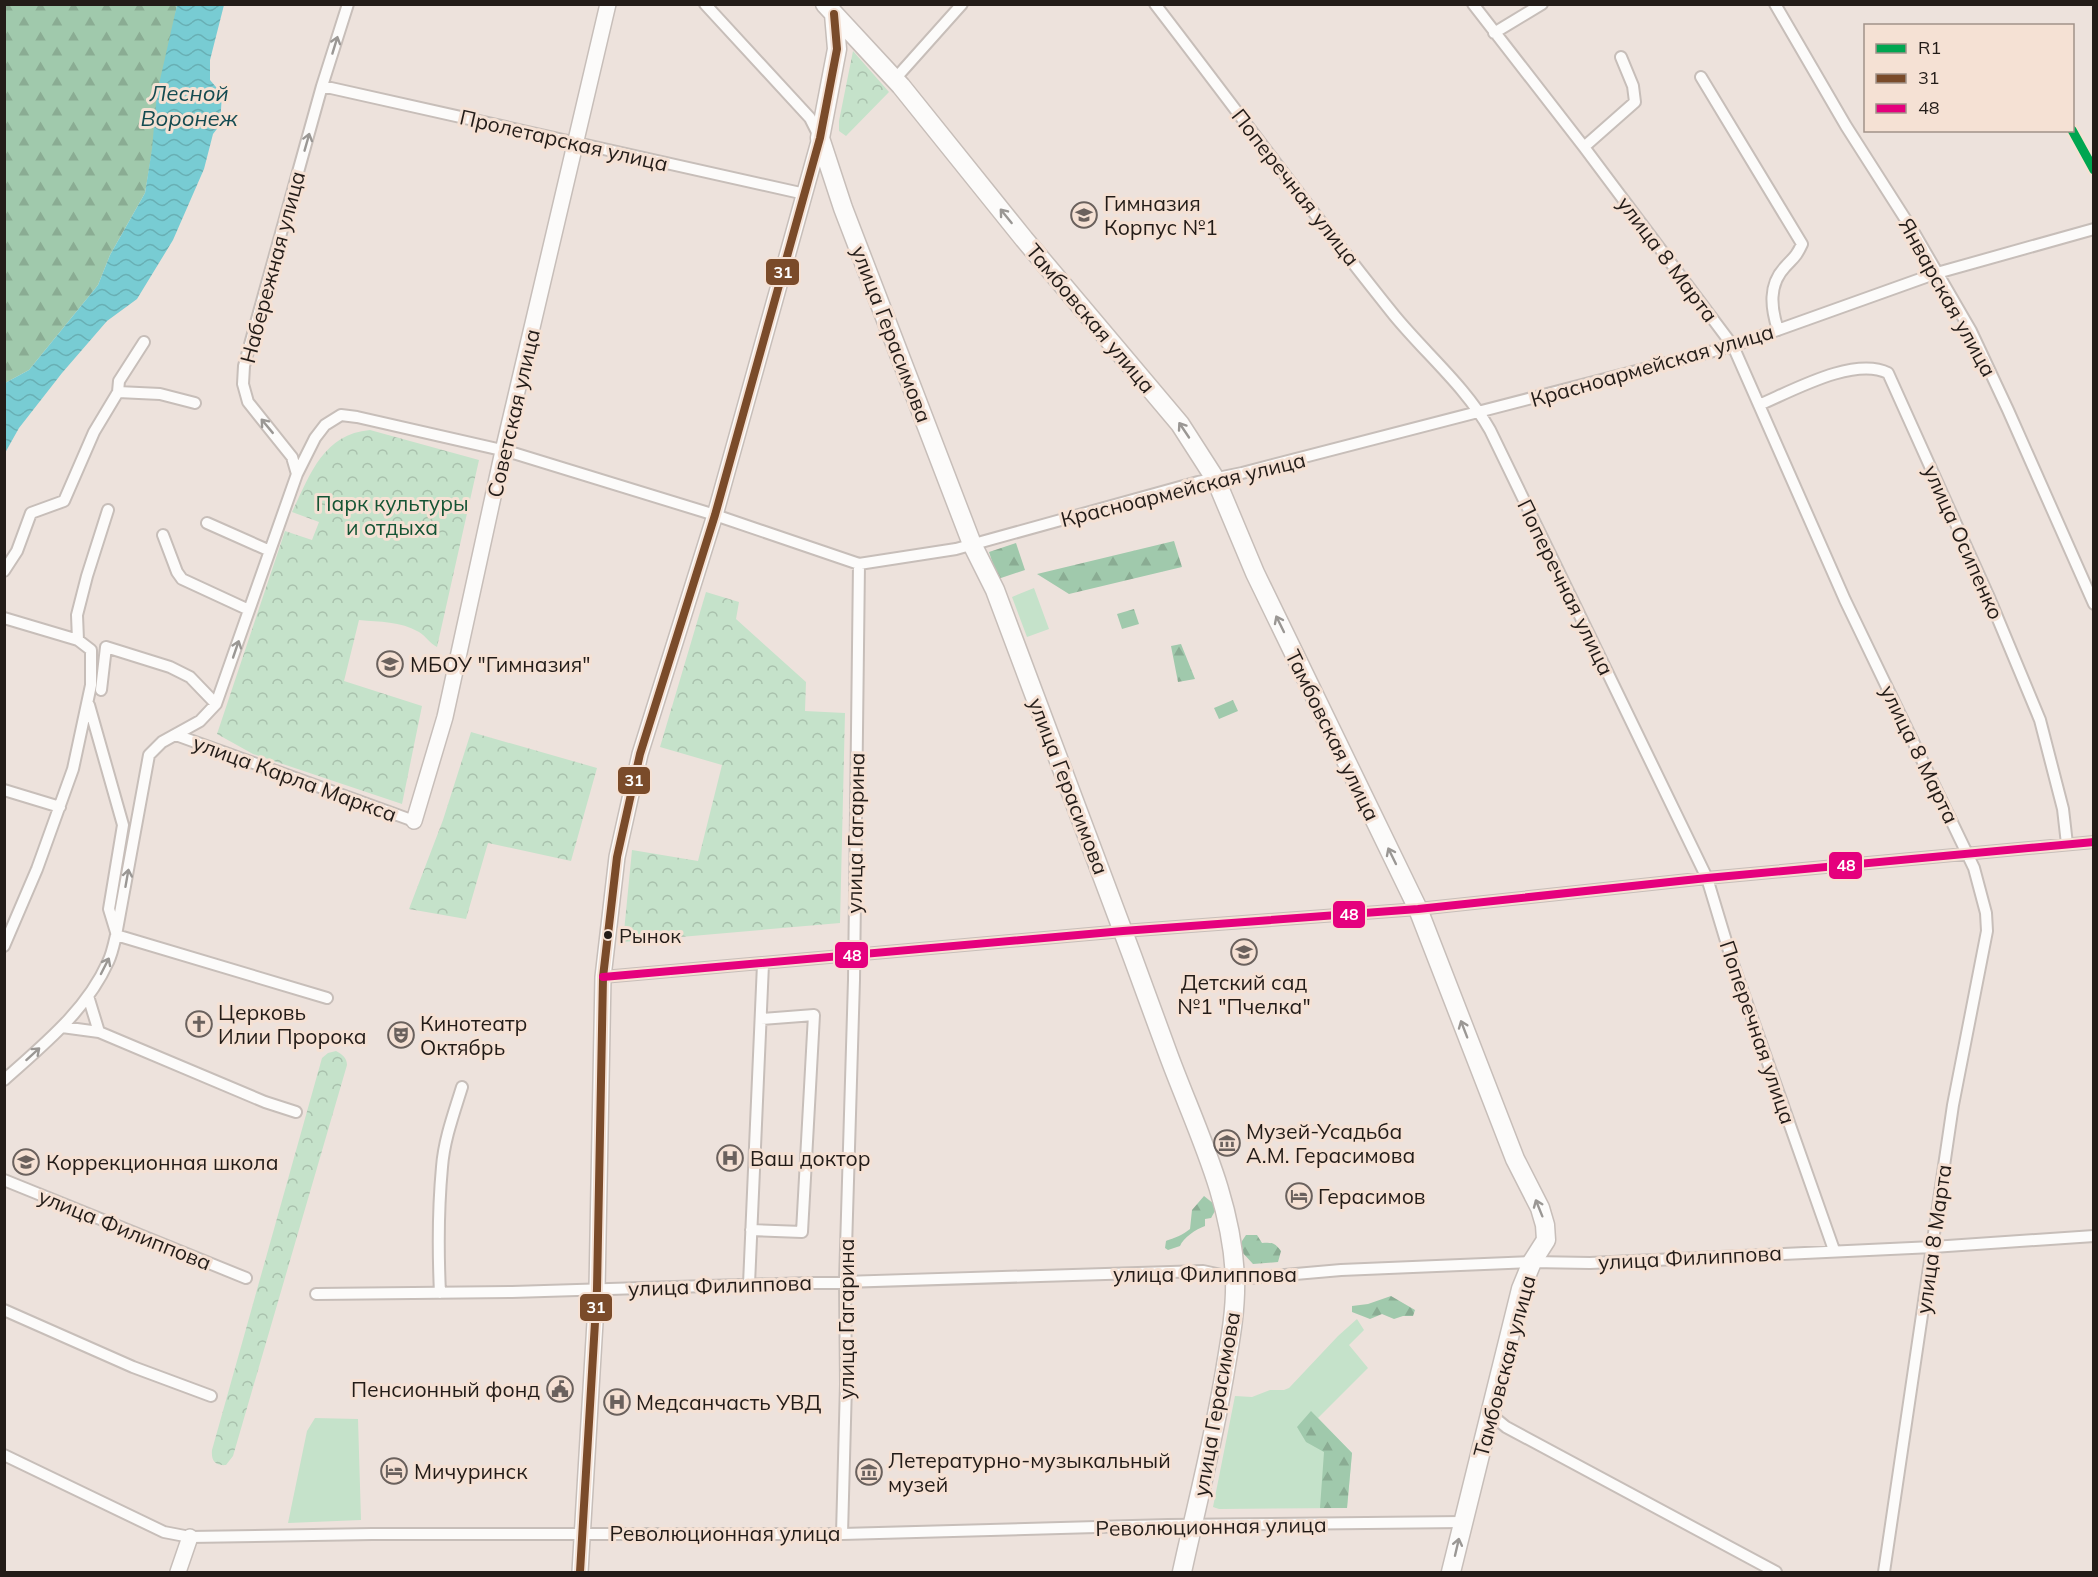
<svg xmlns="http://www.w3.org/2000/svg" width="2098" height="1577" font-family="Mulish,sans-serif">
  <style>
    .green { fill: #c5e2ca }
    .forest { fill: url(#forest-firs) }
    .park { fill: url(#park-crowns) }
    .water { fill: url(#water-waves) }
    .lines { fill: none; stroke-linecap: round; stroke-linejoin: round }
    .minor-casing { stroke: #c7beb9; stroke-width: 14 }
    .secondary-casing { stroke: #c7beb9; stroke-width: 18 }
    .primary-casing { stroke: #c7beb9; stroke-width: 21 }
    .minor { stroke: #fcfbfa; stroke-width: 10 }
    .secondary { stroke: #fcfbfa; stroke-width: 15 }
    .primary { stroke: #fcfbfa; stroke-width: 18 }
    .bus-1-casing { stroke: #f5e1d4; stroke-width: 12 }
    .bus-2-casing { stroke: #f5e1d4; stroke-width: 12 }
    .bus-1 { stroke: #7a4b2a; stroke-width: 8 }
    .bus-2 { stroke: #e5007d; stroke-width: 8 }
    .rail-1-casing { stroke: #f5e1d4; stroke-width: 14 }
    .rail-1 { stroke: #00a651; stroke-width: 9 }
    .oneway { stroke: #9a9794 }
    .bus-dot { fill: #231c18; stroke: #f5e1d4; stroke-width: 2 }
    .labels { text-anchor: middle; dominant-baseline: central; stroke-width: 6; stroke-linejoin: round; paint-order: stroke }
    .bus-label { font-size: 20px; fill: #231c18; stroke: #f5e1d4; text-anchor: start }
    .street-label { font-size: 21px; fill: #231c18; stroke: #f5e1d4 }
    .poi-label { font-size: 21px; fill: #231c18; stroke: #f5e1d4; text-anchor: start }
    .park-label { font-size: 21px; fill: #145434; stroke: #f5e1d4 }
    .water-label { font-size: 22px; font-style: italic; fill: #154b51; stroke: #f5e1d4 }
    .line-badge { stroke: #f5e1d4; stroke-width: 2 }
    .badge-label { font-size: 16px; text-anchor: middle; font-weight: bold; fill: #fff }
  </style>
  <defs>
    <pattern id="forest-firs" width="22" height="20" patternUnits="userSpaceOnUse" patternTransform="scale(1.5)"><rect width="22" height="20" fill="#a0c9ac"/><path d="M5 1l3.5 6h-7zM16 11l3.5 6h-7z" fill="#8aac93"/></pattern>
    <pattern id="park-crowns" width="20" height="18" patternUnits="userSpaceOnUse" patternTransform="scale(1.5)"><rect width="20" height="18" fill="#c5e2ca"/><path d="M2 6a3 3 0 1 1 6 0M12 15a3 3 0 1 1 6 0" fill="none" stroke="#a9c1ad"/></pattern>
    <pattern id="water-waves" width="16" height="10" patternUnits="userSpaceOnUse" patternTransform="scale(1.5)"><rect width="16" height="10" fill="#78ccd3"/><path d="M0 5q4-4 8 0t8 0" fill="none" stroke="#68afb4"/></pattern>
  </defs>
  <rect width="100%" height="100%" fill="#ede2dc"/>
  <!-- green -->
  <path class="green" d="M 1034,588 L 1049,629 L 1027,637 L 1012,597 Z
    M 1357,1319 L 1364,1330 L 1349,1345 L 1368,1368 L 1318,1418 L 1352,1453 L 1347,1508 L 1219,1509 L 1213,1507 L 1235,1396 L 1252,1397 L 1270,1390 L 1284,1390 L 1289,1388 L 1338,1336 Z
    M 315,1418 L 358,1419 L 361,1520 L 288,1523 L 307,1431 Z"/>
  <!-- forest -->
  <path class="forest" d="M 5,5 L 177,5 L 145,193 L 110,255 L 98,285 L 29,370 L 5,383 Z
    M 1174,541 L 1182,567 L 1069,594 L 1037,574 Z
    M 1016,543 L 1025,570 L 998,579 L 989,552 Z
    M 1134,609 L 1139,624 L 1122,629 L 1117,614 Z
    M 1181,644 L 1195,679 L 1178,682 L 1171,646 Z
    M 1233,700 L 1238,711 L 1219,719 L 1214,708 Z
    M 1204,1196 L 1214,1204 L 1215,1211 L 1211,1218 L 1205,1219 L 1205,1226 C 1196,1229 1183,1238 1180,1246 L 1168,1250 L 1165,1248 L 1166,1241 C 1174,1238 1183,1235 1190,1229 L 1192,1210 Z
    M 1246,1235 L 1257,1235 L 1262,1243 C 1272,1242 1275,1243 1281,1251 L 1278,1262 L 1253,1264 L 1241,1251 L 1242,1241 Z
    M 1391,1296 L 1415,1310 L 1413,1316 L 1403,1316 L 1394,1319 L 1382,1314 L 1370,1319 L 1352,1312 L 1352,1306 L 1368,1304 Z
    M 1311,1411 L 1352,1453 L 1347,1508 L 1320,1508 L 1324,1452 L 1306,1442 L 1297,1427 Z"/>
  <!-- park -->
  <path class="park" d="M 853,51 L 889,92 L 846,136 L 839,131 L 839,121 Z
    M 370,430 L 479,460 L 437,647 C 429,643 426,636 419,632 C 400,621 380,622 359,620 L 344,681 L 422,706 L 402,804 L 253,754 L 217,734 L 285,531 L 312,540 L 319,522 L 292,512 C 310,475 323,434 370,430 Z
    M 706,592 L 739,602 L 736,619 L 806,682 L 805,711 L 845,713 L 840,923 L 623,942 L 632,850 L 698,861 L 722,765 L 660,747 Z
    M 471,732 L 597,768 L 571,861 L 488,843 L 466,919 L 409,909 L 443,820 Z
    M 336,1051 C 342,1054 347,1058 347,1065 L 233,1456 L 226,1465 C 215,1466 211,1461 212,1450 L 322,1058 L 328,1053 Z"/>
  <!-- water -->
  <path class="water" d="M 177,5 L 224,5 L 210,60 L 210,80 L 222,94 L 220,125 L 213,134 L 204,169 L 173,240 L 137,299 L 107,321 L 62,373 L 19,428 L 5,453 L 5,383 L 29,370 L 98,285 L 110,255 L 145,193 L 152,149 L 157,93 Z"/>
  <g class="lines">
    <!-- minor casing -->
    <g class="minor-casing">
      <path id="minor" d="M 705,4 L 810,118 L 820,138
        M 1155,4 C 1235,108 1312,213 1394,315 C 1426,354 1465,386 1490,430 L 1707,878 L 1732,961 L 1834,1250
        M 1473,4 L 1584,147 L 1733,346 L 1845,600 L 1974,868 L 1986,913 L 1987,931 L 1953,1105 L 1884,1572
        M 1775,4 L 1846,126 L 1913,231 L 1971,331 L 2008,410 L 2094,604
        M 1494,33 L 1542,4
        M 1701,77 L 1802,244 C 1796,257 1794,257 1785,267 C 1768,285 1771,308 1778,330
        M 895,79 L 962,4
        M 322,86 L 805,194
        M 1584,147 L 1635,102 L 1633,86 L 1621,57
        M 118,392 L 160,394 L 195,403
        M 1759,405 C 1792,391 1854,356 1888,373 L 1988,595 L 2040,720 L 2063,809 L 2067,844
        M 297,474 L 292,457 L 248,402 L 243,384 L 244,366 L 322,86 L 348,4
        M 207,523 L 270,551
        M 163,535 L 177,572 L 182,579 L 249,610
        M 4,571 L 17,551 L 31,513 L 64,501 L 94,432 L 118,392 L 119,381 L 144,342
        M 4,618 L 78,640 L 91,650 L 91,685 L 73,769 L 37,869 L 4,946
        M 78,640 L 77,615 L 87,576 L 108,510
        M 101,690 L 106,647 L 170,667 L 190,677 L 216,704
        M 89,705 L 123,825 L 109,909 L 116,932
        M 176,735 L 414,821
        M 4,790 L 60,807
        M 116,935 L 327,998
        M 603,977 L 1123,931 L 1418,909 L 1707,878 L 2094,842
        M 88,996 L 99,1032
        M 62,1027 L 99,1032 L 265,1102 L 296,1112
        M 4,1080 C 43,1045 86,1011 108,962 C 112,954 114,944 116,935 L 149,755 L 162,742 L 200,721 L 216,704 L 297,474 L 315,438 L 325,425 L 341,415 L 357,417 L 510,452 L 715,515 L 859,564 L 956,549 L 1198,482 L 1242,473 L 1733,346 L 1937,273 L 2094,229
        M 4,1180 L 246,1278
        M 751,1230 L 802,1232 L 814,1015 L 761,1019
        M 749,1284 L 763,964
        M 440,1293 C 438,1250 438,1210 442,1167 C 444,1140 454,1113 462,1087
        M 316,1294 L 512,1292 L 1203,1271 L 1235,1278 L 1249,1278 L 1341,1270 L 1532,1262 L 1590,1263 L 1933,1247 L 2094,1236
        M 4,1310 L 133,1367 L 211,1396
        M 1489,1413 L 1506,1427 L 1776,1572
        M 4,1455 L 164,1532 L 190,1537 L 372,1534 L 842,1534 L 1168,1525 L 1463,1522
        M 842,1534 L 846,1384 L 845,1282 L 854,980 L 859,564"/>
    </g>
    <!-- secondary casing -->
    <g class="secondary-casing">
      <path id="secondary" d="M 414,821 L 445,717 L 503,451 L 608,4
        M 178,1572 L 190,1537
        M 580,1572 L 597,1289 L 603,977 L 617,857 L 640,754 L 715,515 L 820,138"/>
    </g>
    <!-- primary casing -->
    <g class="primary-casing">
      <path id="primary" d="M 825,4 L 901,86 L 1024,239 L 1180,424 L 1216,480 L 1255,573 L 1418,909 L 1515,1159 L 1540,1208 L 1545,1225 L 1546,1240 L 1532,1262 L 1521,1289 L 1451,1572
        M 834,14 L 837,49 L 820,138 L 843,208 L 972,544 L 995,590 C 1053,744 1111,897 1167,1051 C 1194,1125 1232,1197 1235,1278 C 1236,1307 1231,1336 1226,1365 C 1215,1435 1197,1503 1182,1572"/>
    </g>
    <!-- minor -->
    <use href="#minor" class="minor"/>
    <!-- secondary -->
    <use href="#secondary" class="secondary"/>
    <!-- primary -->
    <use href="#primary" class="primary"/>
    <!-- bus-1 casing -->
    <g class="bus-1-casing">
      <path id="bus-1" d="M 580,1572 L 597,1289 L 603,977 L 617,857 L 640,754 L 715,515 L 820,138 L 837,49 L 834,14"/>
    </g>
    <!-- bus-2 casing -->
    <g class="bus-2-casing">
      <path id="bus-2" d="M 603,977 L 1123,931 L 1418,909 L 1707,878 L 2094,842"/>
    </g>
    <!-- bus-1 -->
    <use href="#bus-1" class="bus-1"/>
    <!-- bus-2 -->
    <use href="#bus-2" class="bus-2"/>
    <!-- rail-1 casing -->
    <g class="rail-1-casing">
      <path id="rail-1" d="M 2072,130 L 2094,170"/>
    </g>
    <!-- rail-1 -->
    <use href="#rail-1" class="rail-1"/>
  </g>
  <!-- one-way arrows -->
  <defs><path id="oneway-shaft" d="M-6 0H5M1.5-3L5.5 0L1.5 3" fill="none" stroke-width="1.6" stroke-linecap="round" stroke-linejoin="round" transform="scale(1.5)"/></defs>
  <g class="oneway">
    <use href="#oneway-shaft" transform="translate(335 45) rotate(-73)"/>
    <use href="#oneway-shaft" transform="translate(307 142) rotate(-74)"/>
    <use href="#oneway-shaft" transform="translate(1006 216) rotate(-129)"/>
    <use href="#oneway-shaft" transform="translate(267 426) rotate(-130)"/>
    <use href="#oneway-shaft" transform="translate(1184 430) rotate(-124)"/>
    <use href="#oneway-shaft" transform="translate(1280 624) rotate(-116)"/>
    <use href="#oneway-shaft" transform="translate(236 649) rotate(-71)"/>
    <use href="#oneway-shaft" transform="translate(1392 856) rotate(-116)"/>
    <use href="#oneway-shaft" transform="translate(127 878) rotate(-80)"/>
    <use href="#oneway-shaft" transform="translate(105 966) rotate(-63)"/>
    <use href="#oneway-shaft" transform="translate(1464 1029) rotate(-111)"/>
    <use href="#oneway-shaft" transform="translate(33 1054) rotate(-42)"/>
    <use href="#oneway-shaft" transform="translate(1539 1208) rotate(-112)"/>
    <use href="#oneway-shaft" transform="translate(1457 1547) rotate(-77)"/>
  </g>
  <!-- icons -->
  <defs>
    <g id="school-ring" transform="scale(1.35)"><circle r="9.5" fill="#f5e1d4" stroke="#6a615d" stroke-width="1.5"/><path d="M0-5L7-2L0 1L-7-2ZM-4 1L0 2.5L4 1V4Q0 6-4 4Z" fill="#6a615d"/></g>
    <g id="church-ring" transform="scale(1.35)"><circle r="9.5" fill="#f5e1d4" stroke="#6a615d" stroke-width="1.5"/><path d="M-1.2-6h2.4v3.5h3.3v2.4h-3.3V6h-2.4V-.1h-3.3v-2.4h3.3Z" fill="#6a615d"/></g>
    <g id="theatre-ring" transform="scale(1.35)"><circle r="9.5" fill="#f5e1d4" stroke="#6a615d" stroke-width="1.5"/><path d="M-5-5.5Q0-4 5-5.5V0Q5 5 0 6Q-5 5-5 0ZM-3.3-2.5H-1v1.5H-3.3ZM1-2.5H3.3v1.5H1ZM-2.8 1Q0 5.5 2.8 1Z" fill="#6a615d"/></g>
    <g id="museum-ring" transform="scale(1.35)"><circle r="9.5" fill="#f5e1d4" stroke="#6a615d" stroke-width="1.5"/><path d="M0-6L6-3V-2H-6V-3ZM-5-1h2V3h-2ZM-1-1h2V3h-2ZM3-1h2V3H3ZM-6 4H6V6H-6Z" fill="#6a615d"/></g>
    <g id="hospital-ring" transform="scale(1.35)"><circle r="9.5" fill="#f5e1d4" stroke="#6a615d" stroke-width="1.5"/><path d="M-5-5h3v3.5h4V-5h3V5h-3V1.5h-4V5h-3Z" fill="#6a615d"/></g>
    <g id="hotel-ring" transform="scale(1.35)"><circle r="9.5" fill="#f5e1d4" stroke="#6a615d" stroke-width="1.5"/><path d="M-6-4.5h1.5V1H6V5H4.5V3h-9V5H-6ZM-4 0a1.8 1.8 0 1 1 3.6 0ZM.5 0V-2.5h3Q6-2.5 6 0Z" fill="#6a615d"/></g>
    <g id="civic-ring" transform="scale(1.35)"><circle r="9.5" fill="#f5e1d4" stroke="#6a615d" stroke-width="1.5"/><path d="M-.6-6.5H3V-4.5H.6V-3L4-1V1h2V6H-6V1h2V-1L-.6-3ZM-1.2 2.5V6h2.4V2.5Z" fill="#6a615d"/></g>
  </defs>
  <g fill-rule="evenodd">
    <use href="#school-ring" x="1084" y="215"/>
    <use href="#school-ring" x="390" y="664"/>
    <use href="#school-ring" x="1244" y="952"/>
    <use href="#church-ring" x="199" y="1024"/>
    <use href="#theatre-ring" x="401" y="1035"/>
    <use href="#museum-ring" x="1227" y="1143"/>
    <use href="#hospital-ring" x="730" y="1158"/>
    <use href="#school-ring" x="26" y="1162"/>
    <use href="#hotel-ring" x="1299" y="1196"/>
    <use href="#civic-ring" x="560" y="1389"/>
    <use href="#hospital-ring" x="617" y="1402"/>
    <use href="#hotel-ring" x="394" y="1471"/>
    <use href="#museum-ring" x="869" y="1472"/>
  </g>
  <!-- markers -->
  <circle class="bus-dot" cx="608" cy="935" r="5"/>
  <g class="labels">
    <!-- bus labels -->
    <g class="bus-label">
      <text x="619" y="935">Рынок</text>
    </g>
    <!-- street labels -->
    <g class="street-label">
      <text transform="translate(564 140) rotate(13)">Пролетарская улица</text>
      <text transform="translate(1296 187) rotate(52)">Поперечная улица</text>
      <text transform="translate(1668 259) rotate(53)">улица 8 Марта</text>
      <text transform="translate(272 267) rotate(-75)">Набережная улица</text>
      <text transform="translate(1948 297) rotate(61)">Январская улица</text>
      <text transform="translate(1091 318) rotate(50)">Тамбовская улица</text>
      <text transform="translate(892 334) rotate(69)">улица Герасимова</text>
      <text transform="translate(1652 365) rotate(-16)">Красноармейская улица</text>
      <text transform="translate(513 413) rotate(-77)">Советская улица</text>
      <text transform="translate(1183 489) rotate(-14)">Красноармейская улица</text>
      <text transform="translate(1964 542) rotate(66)">улица Осипенко</text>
      <text transform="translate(1566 587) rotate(64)">Поперечная улица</text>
      <text transform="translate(1333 735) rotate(64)">Тамбовская улица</text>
      <text transform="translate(1920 754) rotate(64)">улица 8 Марта</text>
      <text transform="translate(295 778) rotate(20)">улица Карла Маркса</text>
      <text transform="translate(1069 786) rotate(69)">улица Герасимова</text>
      <text transform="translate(855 833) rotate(-89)">улица Гагарина</text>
      <text transform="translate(1758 1032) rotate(71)">Поперечная улица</text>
      <text transform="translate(125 1229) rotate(22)">улица Филиппова</text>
      <text transform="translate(1933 1239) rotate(-82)">улица 8 Марта</text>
      <text transform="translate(1690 1257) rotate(-3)">улица Филиппова</text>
      <text x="1205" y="1274">улица Филиппова</text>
      <text transform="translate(720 1285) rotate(-2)">улица Филиппова</text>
      <text transform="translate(846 1319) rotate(-90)">улица Гагарина</text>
      <text transform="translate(1504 1366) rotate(-75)">Тамбовская улица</text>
      <text transform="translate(1216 1404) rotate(-80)">улица Герасимова</text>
      <text transform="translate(1211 1526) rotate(-1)">Революционная улица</text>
      <text x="725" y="1533">Революционная улица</text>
    </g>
    <!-- poi labels -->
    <g class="poi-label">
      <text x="1104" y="203">Гимназия<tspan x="1104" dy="24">Корпус №1</tspan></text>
      <text x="410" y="664">МБОУ "Гимназия"</text>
      <text x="1244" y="982" text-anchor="middle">Детский сад<tspan x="1244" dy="24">№1 "Пчелка"</tspan></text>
      <text x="218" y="1012">Церковь<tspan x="218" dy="24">Илии Пророка</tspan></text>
      <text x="420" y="1023">Кинотеатр<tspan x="420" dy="24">Октябрь</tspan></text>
      <text x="1246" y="1131">Музей-Усадьба<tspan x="1246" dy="24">А.М. Герасимова</tspan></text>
      <text x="750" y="1158">Ваш доктор</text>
      <text x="46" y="1162">Коррекционная школа</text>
      <text x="1318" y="1196">Герасимов</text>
      <text x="540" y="1389" text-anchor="end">Пенсионный фонд</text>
      <text x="636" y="1402">Медсанчасть УВД</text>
      <text x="888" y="1460">Летературно-музыкальный<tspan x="888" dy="24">музей</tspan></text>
      <text x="414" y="1471">Мичуринск</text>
    </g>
    <!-- park labels -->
    <g class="park-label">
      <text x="392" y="503">Парк культуры<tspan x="392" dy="24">и отдыха</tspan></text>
    </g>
    <!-- water labels -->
    <g class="water-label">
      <text x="189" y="93">Лесной<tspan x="189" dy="25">Воронеж</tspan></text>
    </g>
  </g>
  <g class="line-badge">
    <rect x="765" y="258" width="35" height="28" rx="6" fill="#7a4b2a"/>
    <rect x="617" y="766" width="34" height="29" rx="6" fill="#7a4b2a"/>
    <rect x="1828" y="851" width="35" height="29" rx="6" fill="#e5007d"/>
    <rect x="1332" y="900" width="34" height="29" rx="6" fill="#e5007d"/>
    <rect x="834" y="941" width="35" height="28" rx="6" fill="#e5007d"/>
    <rect x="579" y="1293" width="34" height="29" rx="6" fill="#7a4b2a"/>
  </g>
  <g class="badge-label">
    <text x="783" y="278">31</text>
    <text x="634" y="786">31</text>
    <text x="1846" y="871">48</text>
    <text x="1349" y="920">48</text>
    <text x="852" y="961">48</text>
    <text x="596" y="1313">31</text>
  </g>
  <!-- border -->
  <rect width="2098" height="1577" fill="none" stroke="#231c18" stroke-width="12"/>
  <!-- legend -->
  <rect x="1864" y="24" width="210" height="108" fill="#f5e1d4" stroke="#a19289" stroke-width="1.5"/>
  <rect x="1876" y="44" width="30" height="9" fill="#00a651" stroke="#a19289" stroke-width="1.5"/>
  <text x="1918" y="54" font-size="18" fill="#231c18">R1</text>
  <rect x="1876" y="74" width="30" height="9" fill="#7a4b2a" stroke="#a19289" stroke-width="1.5"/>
  <text x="1918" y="84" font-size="18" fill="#231c18">31</text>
  <rect x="1876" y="104" width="30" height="9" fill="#e5007d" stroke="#a19289" stroke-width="1.5"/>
  <text x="1918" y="114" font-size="18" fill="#231c18">48</text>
</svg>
